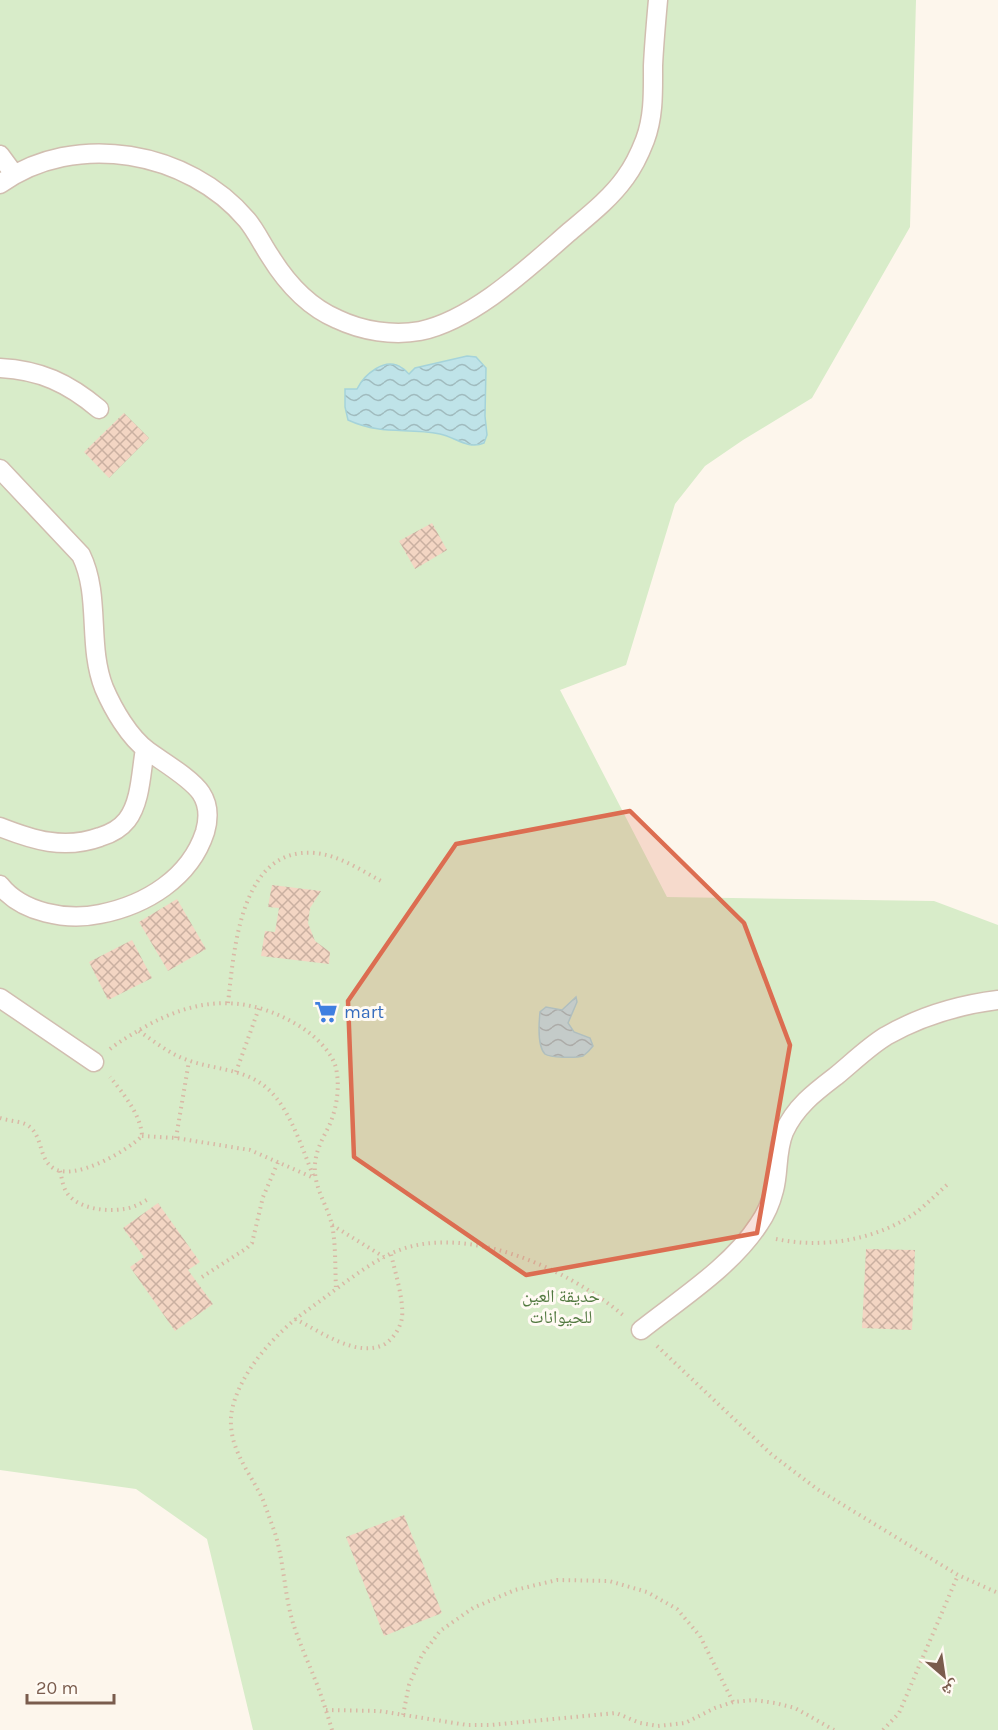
<svg xmlns="http://www.w3.org/2000/svg" width="998" height="1730" font-family="Karla,'Noto Naskh Arabic',sans-serif">
  <style>
    .green { fill: #d8ecc9 }
    .water { fill: url(#water-waves); stroke: #a5d3da; stroke-width: 1.5 }
    .building { fill: url(#building-cross-hatch) }
    .lines { fill: none; stroke-linecap: round; stroke-linejoin: round }
    .lane-casing { stroke: #d1beb0; stroke-width: 21 }
    .path { stroke: #d9b8a5; stroke-width: 4; stroke-dasharray: 1.5 4.5; stroke-linecap: butt }
    .lane { stroke: #fff; stroke-width: 18 }
    .marked { fill: #dc6d51; fill-opacity: 0.2; stroke: #dc6d51; stroke-width: 4.5; stroke-linejoin: round }
    .labels { text-anchor: middle; dominant-baseline: central; stroke-width: 6; stroke-linejoin: round; paint-order: stroke }
    .shop-label { font-size: 18px; fill: #366cbe; stroke: #fffaf3; text-anchor: start }
    .park-label { font-size: 18px; fill: #537a41; stroke: #fffaf3 }
  </style>
  <defs>
    <pattern id="water-waves" width="16" height="10" patternUnits="userSpaceOnUse" patternTransform="scale(1.5)"><rect width="16" height="10" fill="#bfe3e8"/><path d="M0 5q4-4 8 0t8 0" fill="none" stroke="#a0bbbe"/></pattern>
    <pattern id="building-cross-hatch" width="8" height="8" patternUnits="userSpaceOnUse" patternTransform="scale(1.5)"><rect width="8" height="8" fill="#f3d5c3"/><path d="M0 0l8 8M0 8l8-8" fill="none" stroke="#cab0a1"/></pattern>
  </defs>
  <rect width="100%" height="100%" fill="#fdf6ec"/>
  <!-- green -->
  <path class="green" d="M 0,0 L 916,0 L 910,227 L 812,398 L 743,440 L 705,466 L 675,504 L 626,665 L 560,690 L 667,897 L 934,901 L 998,925 L 998,1730 L 253,1730 L 207,1539 L 136,1489 L 0,1470 Z"/>
  <!-- water -->
  <path class="water" d="M 467,356 L 476,357 L 486,368 L 485,416 L 487,435 L 484,443 C 468,450 455,437 440,434 C 406,427 383,436 348,420 L 345,407 L 345,389 L 357,389 C 364,375 385,356 402,368 C 405,369 406,372 409,374 L 415,368 Z
    M 576,997 L 577,1002 L 568,1023 L 574,1032 L 590,1038 L 593,1046 C 590,1050 587,1053 583,1056 C 577,1058 550,1058 545,1054 C 537,1046 539,1022 540,1012 L 546,1007 L 562,1010 Z"/>
  <!-- building -->
  <path class="building" d="M 124,413 L 149,438 L 109,478 L 84,452 Z
    M 432,523 L 447,550 L 415,569 L 399,541 Z
    M 272,885 L 321,891 L 310,908 L 308,923 L 315,941 L 330,952 L 329,964 L 261,956 L 265,931 L 275,932 L 279,908 L 268,907 Z
    M 177,899 L 206,949 L 168,971 L 139,922 Z
    M 132,940 L 152,978 L 108,1000 L 89,962 Z
    M 158,1203 L 200,1262 L 188,1270 L 213,1304 L 175,1331 L 130,1267 L 144,1257 L 123,1228 Z
    M 866,1249 L 915,1250 L 912,1330 L 862,1328 Z
    M 404,1515 L 442,1613 L 384,1636 L 346,1537 Z"/>
  <g class="lines">
    <!-- lane casing -->
    <g class="lane-casing">
      <path id="lane" d="M 0,155 L 14,174
        M 0,184 C 75,130 189,151 247,220 C 256,231 262,244 270,256 C 286,282 309,307 337,319 C 362,331 393,336 420,331 C 473,320 528,268 568,233 C 588,216 610,199 625,178 C 634,166 640,153 645,140 C 654,116 653,91 653,66 C 654,44 656,22 658,0
        M 0,368 C 40,370 68,383 99,409
        M 0,469 L 81,555 C 101,596 87,645 104,688 C 113,709 129,737 148,751 C 163,762 191,778 201,793 C 209,805 209,818 205,832 C 190,878 146,905 100,914 C 67,921 22,913 0,885
        M 0,827 C 33,840 64,850 100,837 C 110,834 120,829 127,820 C 141,802 141,771 145,749
        M 0,998 L 94,1062
        M 641,1330 C 680,1299 732,1266 759,1224 C 766,1214 771,1202 774,1190 C 779,1172 776,1151 784,1132 C 795,1107 815,1092 836,1076 C 852,1063 868,1047 886,1036 C 921,1016 958,1005 998,1000"/>
    </g>
    <!-- path -->
    <path class="path" d="M 228,1003 C 234,951 240,846 315,853 C 339,855 362,871 383,882
      M 139,1031 C 155,1042 171,1055 190,1061 C 217,1070 246,1069 268,1089 C 290,1109 302,1148 313,1175
      M 110,1049 C 120,1041 131,1035 141,1029 C 196,997 246,993 301,1027 C 314,1035 332,1052 336,1068 C 340,1087 337,1108 329,1126 C 323,1138 316,1150 315,1164 C 313,1187 327,1204 332,1225 C 336,1245 335,1269 336,1289
      M 236,1072 L 259,1008
      M 0,1118 C 9,1121 20,1121 27,1125 C 43,1134 38,1158 53,1168 C 74,1182 127,1151 142,1136 C 141,1115 123,1093 110,1077
      M 142,1136 L 176,1138 L 250,1150 L 314,1178
      M 176,1138 L 189,1061
      M 60,1171 C 62,1179 63,1187 67,1193 C 78,1209 107,1212 124,1209 C 133,1208 142,1203 150,1198
      M 332,1225 L 384,1257
      M 776,1239 C 823,1249 878,1240 918,1211 C 929,1202 939,1192 949,1183
      M 202,1277 L 247,1248 L 252,1243 L 263,1197 L 278,1162
      M 295,1319 C 320,1331 357,1359 385,1344 C 394,1338 400,1328 402,1318 C 404,1300 395,1272 391,1254
      M 657,1346 L 771,1454 L 817,1489 L 958,1575 L 998,1593
      M 326,1710 L 379,1711 L 467,1725 L 491,1725 L 616,1713 L 640,1723 L 658,1726 L 685,1723 L 715,1708 L 733,1702 L 754,1700 L 775,1703 L 795,1708 L 834,1730
      M 403,1715 L 409,1685 L 422,1655 L 440,1631 L 473,1608 L 515,1590 L 557,1580 L 609,1581 L 647,1592 L 677,1609 L 700,1636 L 733,1702
      M 332,1730 C 328,1716 323,1701 318,1687 C 310,1666 300,1645 293,1623 C 284,1593 284,1560 274,1530 C 270,1520 267,1510 263,1500 C 250,1472 229,1450 231,1417 C 235,1376 277,1331 309,1309 C 333,1292 358,1271 384,1257 C 456,1217 565,1267 623,1315
      M 883,1730 L 899,1713 L 958,1575"/>
    <!-- lane -->
    <use href="#lane" class="lane"/>
  </g>
  <!-- marked area -->
  <path class="marked" d="M 630,811 L 744,923 L 790,1045 L 757,1233 L 526,1275 L 354,1157 L 348,1001 L 456,844 Z"/>
  <!-- icons -->
  <defs>
    <g id="supermarket-bare" transform="scale(1.8)"><path d="M-6-5.5h2.5l.6 2H6L4.5 2H-2.5L-4.4-4H-6ZM-1.5 3.2a1.3 1.3 0 1 0 .1 0ZM3 3.2a1.3 1.3 0 1 0 .1 0Z" fill="#3f7fe0" stroke="#fffaf3" stroke-width="2.5" paint-order="stroke"/></g>
  </defs>
  <g fill-rule="evenodd">
    <use href="#supermarket-bare" x="326" y="1012"/>
  </g>
  <g class="labels">
    <!-- shop labels -->
    <g class="shop-label">
      <text x="344" y="1012">mart</text>
    </g>
    <!-- park labels -->
    <g class="park-label">
      <text x="561" y="1296">حديقة العين<tspan x="561" dy="21">للحيوانات</tspan></text>
    </g>
  </g>
  <!-- north arrow -->
  <g transform="translate(944 1676) rotate(151)" stroke="#fffaf3" stroke-width="4.5" paint-order="stroke">
  <path d="M0-4.5L10 22L0 15L-10 22Z" fill="#7a5c4d"/>
  <text y="-9" font-size="16" font-weight="bold" text-anchor="middle" fill="#7a5c4d">ش</text>
  </g>
  <!-- scale -->
  <path d="M27 1694v9h87v-9" fill="none" stroke="#7a5c4d" stroke-width="3"/>
  <text x="36" y="1694" font-size="18" fill="#7a5c4d" stroke="#fffaf3" stroke-width="4.5" paint-order="stroke">20 m</text>
</svg>
